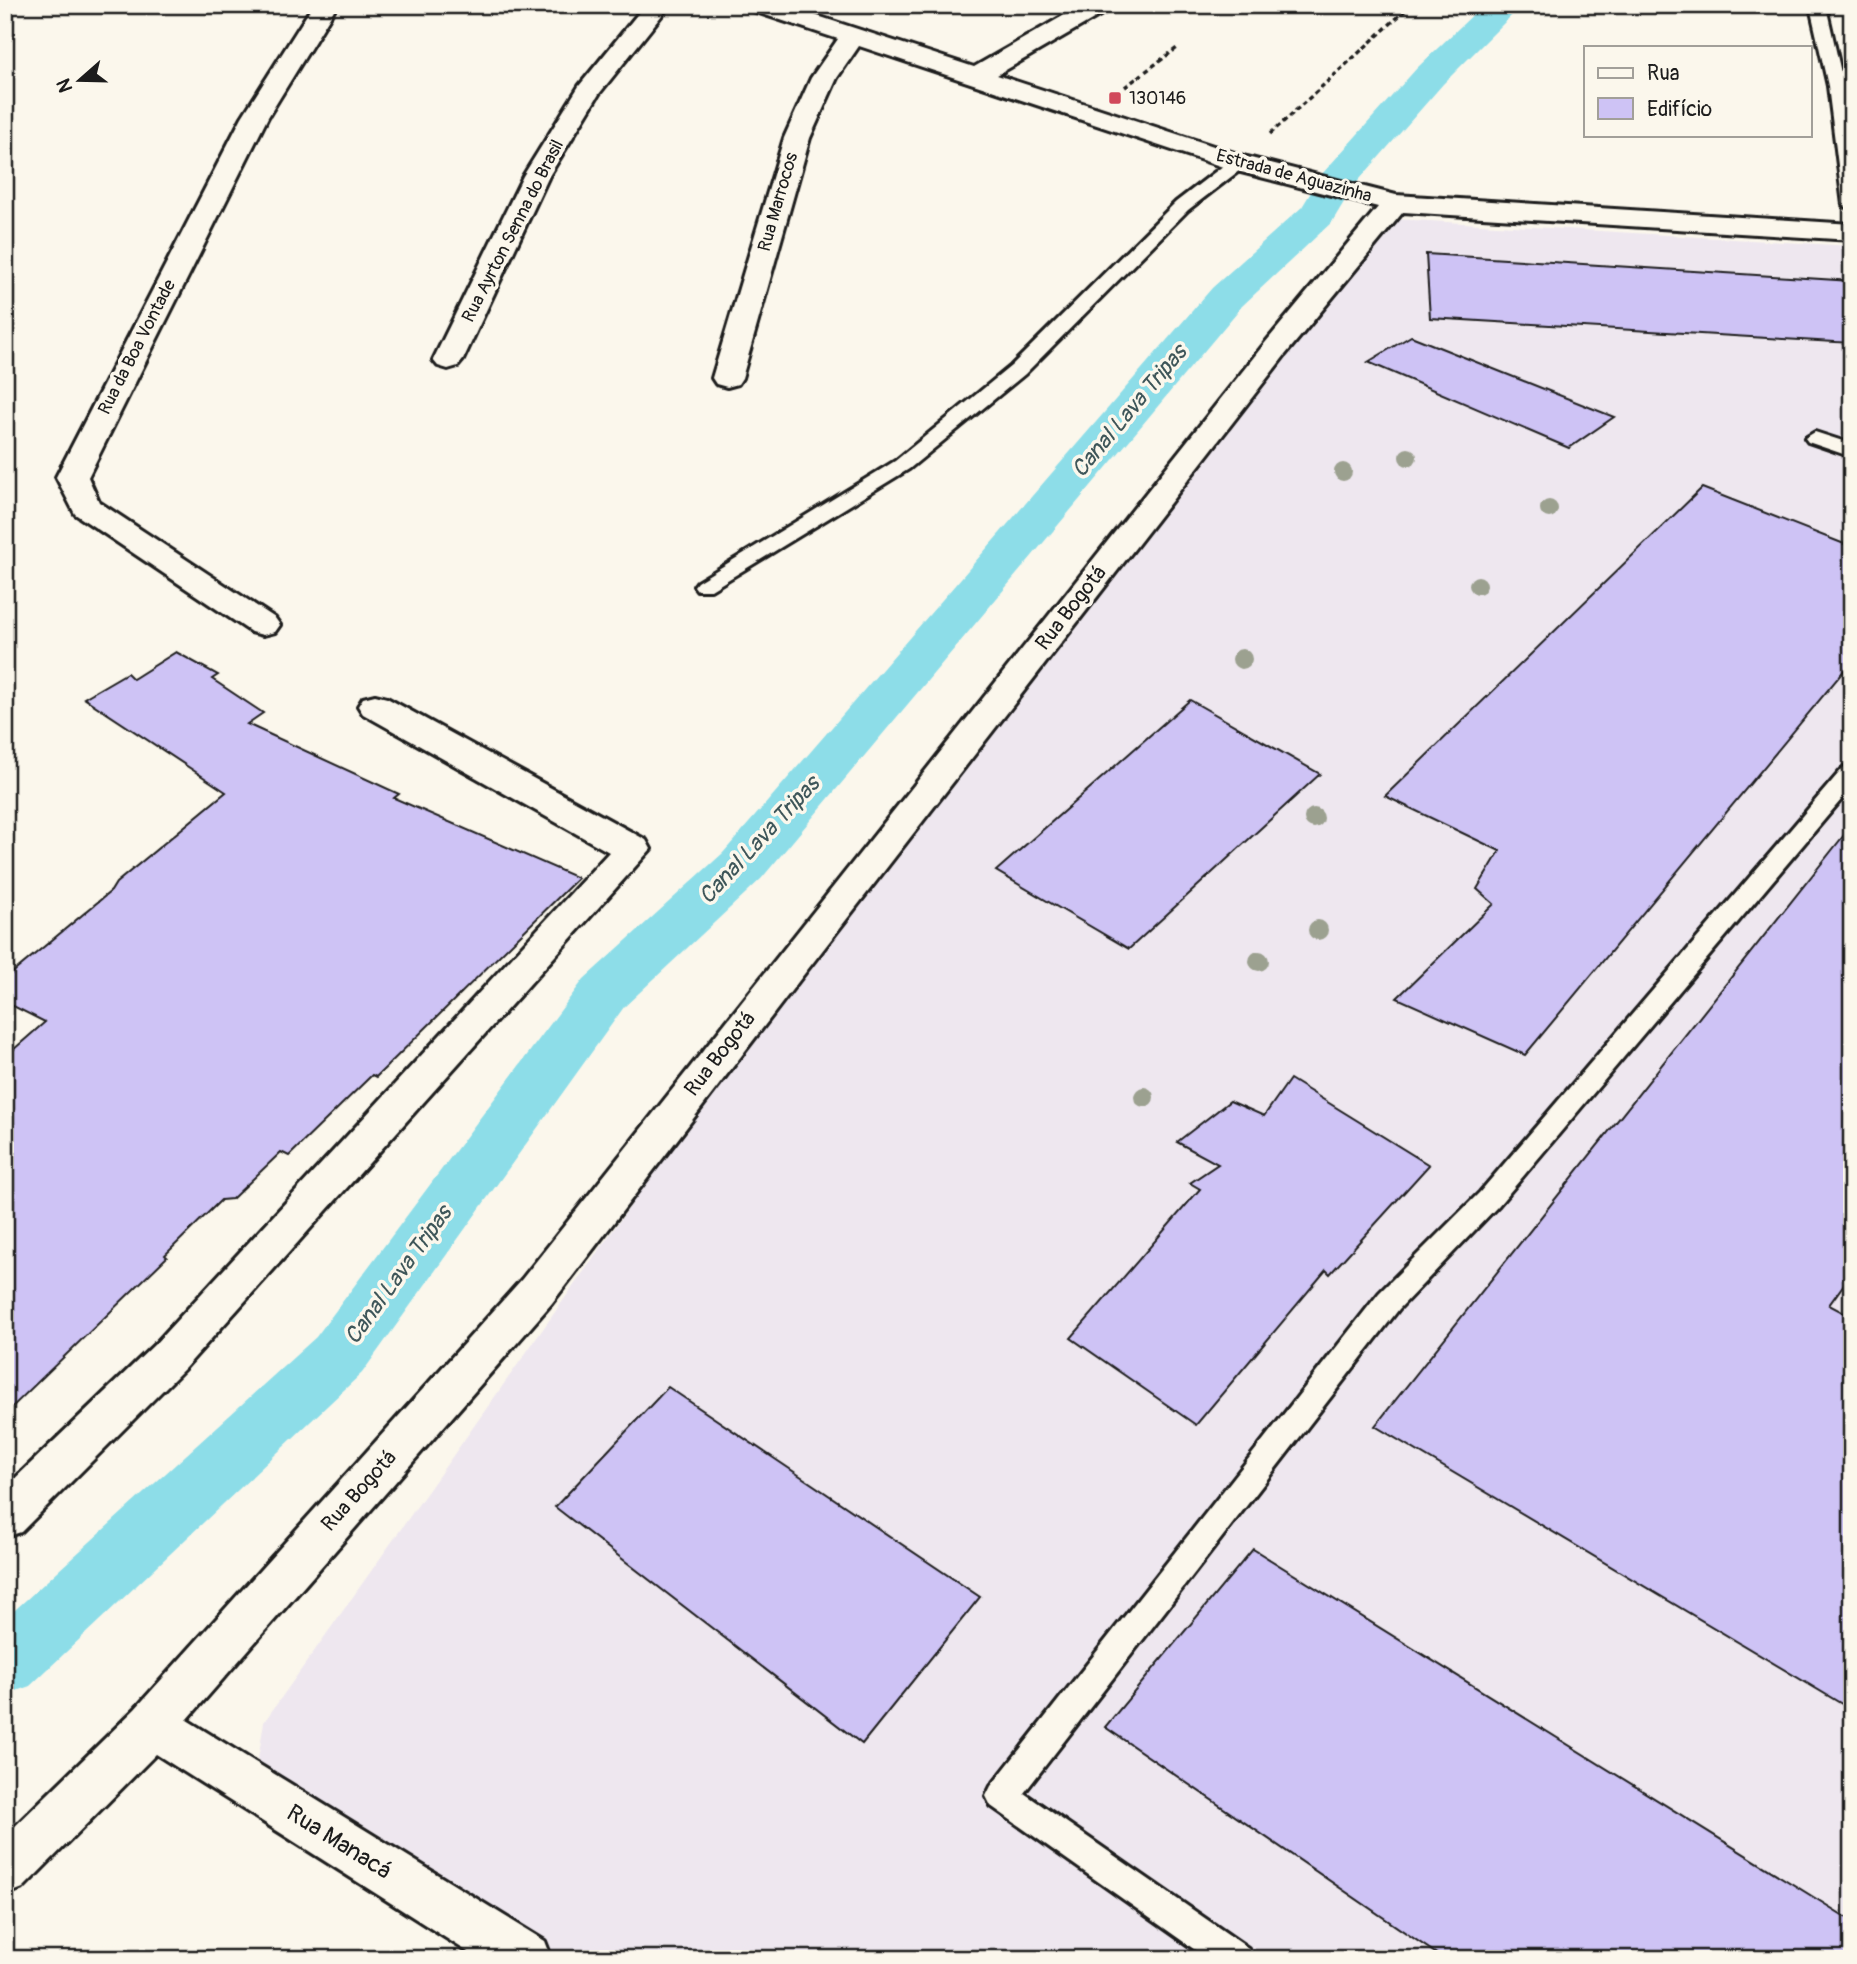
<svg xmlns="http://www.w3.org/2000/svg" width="1857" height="1964" font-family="Pangolin,sans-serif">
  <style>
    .built { fill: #eee7ef }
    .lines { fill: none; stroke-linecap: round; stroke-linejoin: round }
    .canal { fill: #8ddde8; fill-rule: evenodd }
    .building { fill: #cec3f5; stroke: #1c1c1c; stroke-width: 2 }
    .lane-casing { stroke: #1c1c1c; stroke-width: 6 }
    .street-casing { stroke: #1c1c1c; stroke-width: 6 }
    .path { stroke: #1c1c1c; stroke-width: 3.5; stroke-dasharray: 5 3.5; stroke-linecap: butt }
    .lane { fill: #fbf7ec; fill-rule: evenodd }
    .street { fill: #fbf7ec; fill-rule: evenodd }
    .tree { fill: #9ca190 }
    .poi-dot { fill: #d1495b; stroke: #fbf7ec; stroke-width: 2.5 }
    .labels { text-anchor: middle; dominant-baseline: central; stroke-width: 7; stroke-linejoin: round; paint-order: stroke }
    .far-poi-label { font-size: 18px; fill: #1c1c1c; stroke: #fbf7ec; text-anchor: start }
    .far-street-label { font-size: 18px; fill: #1c1c1c; stroke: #fbf7ec }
    .street-label { font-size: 21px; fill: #1c1c1c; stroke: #fbf7ec }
    .water-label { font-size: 23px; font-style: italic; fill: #3e5659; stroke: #fbf7ec }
    .near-street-label { font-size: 24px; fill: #1c1c1c; stroke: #fbf7ec }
  </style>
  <rect width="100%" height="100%" fill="#fbf7ec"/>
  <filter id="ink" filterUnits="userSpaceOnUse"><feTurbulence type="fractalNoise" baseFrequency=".0143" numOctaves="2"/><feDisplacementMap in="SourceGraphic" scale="14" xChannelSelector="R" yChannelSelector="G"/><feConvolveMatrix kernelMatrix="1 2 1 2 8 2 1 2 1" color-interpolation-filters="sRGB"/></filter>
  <g filter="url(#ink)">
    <!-- built -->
    <path class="built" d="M 1380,218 L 1852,246 L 1852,1959 L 481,1959 L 251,1803 L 264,1722 L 880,854 Z"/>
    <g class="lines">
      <!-- canal -->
      <path class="canal" d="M 1483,5 L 1522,5 L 1443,84 L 1353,187 L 1332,222 L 1242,306 L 761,879 L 624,1007 L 362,1373 L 30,1686 L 5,1695 L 5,1619 L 316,1337 L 584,979 L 723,853 L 1212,288 L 1302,207 L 1322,174 L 1417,68 Z"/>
    </g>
    <!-- building -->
    <path class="building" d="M 1426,254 L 1852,281 L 1852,343 L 1430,318 Z
      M 1411,336 L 1614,417 L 1569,448 L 1368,362 Z
      M 1702,488 L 1852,547 L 1852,661 L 1525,1055 L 1397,998 L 1494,904 L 1477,889 L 1500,851 L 1385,796 Z
      M 176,652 L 218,675 L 212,679 L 263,713 L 247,724 L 399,794 L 394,798 L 578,878 L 376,1077 L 372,1075 L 289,1156 L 281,1152 L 232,1199 L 221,1200 L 165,1255 L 167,1257 L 5,1414 L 5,1057 L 45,1022 L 5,1002 L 5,979 L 111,891 L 116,883 L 226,792 L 84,698 L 127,673 L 133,679 Z
      M 1190,700 L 1320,774 L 1129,949 L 996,871 Z
      M 1852,825 L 1852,1273 L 1829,1305 L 1852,1317 L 1852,1710 L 1375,1426 Z
      M 1290,1079 L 1429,1165 L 1330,1274 L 1326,1270 L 1196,1425 L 1071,1338 L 1200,1189 L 1190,1183 L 1218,1164 L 1177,1142 L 1230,1101 L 1264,1116 Z
      M 668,1387 L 980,1597 L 862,1744 L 555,1507 Z
      M 1253,1549 L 1852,1921 L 1852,1959 L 1444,1959 L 1105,1727 Z"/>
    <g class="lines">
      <!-- lane casing -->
      <g class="lane-casing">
        <path id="lane" d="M 1813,5 L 1829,5 L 1827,11 L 1844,86 L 1852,140 L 1852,210 L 1843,205 L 1828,86 L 1811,11 Z
          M 1238,158 L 1247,163 L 1244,167 L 1188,210 L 1025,374 L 909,469 L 711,590 L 697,590 L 694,586 L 697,582 L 895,461 L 1011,366 L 1176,202 L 1232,159 Z
          M 1815,432 L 1852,444 L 1852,457 L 1808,442 L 1805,438 Z
          M 1852,765 L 1852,787 L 1498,1206 L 1399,1309 L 1024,1793 L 1248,1948 L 1253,1959 L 1208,1959 L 991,1806 L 986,1796 L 991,1786 L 1379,1293 L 1480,1192 L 1844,767 Z"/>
      </g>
      <!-- street casing -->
      <g class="street-casing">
        <path id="street" d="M 313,5 L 337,5 L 268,117 L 88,477 L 99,502 L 275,618 L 280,625 L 275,632 L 263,635 L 251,632 L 75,514 L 56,477 L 242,117 Z
          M 645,5 L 670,5 L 599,94 L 549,176 L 463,360 L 458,366 L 448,369 L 438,366 L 433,360 L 523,176 L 579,86 Z
          M 747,5 L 784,5 L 974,67 L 1082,5 L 1112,5 L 1109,10 L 997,75 L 1247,157 L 1396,195 L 1852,224 L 1852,240 L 1403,212 L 1285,355 L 801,978 L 552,1303 L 187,1720 L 545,1941 L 552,1959 L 479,1959 L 156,1754 L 23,1888 L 5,1895 L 5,1836 L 135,1709 L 522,1279 L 1265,343 L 1378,207 L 1229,169 L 859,46 L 837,78 L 810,138 L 742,378 L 738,384 L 727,387 L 716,384 L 712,378 L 784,138 L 811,78 L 838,39 L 750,10 Z
          M 375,695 L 387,698 L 646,840 L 651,849 L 185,1368 L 21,1532 L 5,1537 L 5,1488 L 155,1344 L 609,852 L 363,714 L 358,706 L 363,698 Z"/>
      </g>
      <!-- path -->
      <path class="path" d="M 1125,87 L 1177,48
        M 1270,134 L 1411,5"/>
      <!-- lane -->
      <use href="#lane" class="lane"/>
      <!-- street -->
      <use href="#street" class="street"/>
    </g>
    <!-- trees -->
    <g class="tree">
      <circle cx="1408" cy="457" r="9"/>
      <circle cx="1343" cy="472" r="9"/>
      <circle cx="1549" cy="509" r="9"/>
      <circle cx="1478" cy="585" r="9"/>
      <circle cx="1242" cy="659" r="10"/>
      <circle cx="1314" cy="818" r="10"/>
      <circle cx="1318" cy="930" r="10"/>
      <circle cx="1259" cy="961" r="10"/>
      <circle cx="1144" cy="1097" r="10"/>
    </g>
  </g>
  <!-- markers -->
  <rect class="poi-dot" x="1108" y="91" width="14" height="14" rx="3.5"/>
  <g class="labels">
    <!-- far-poi labels -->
    <g class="far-poi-label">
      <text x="1129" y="98">130146</text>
    </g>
    <!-- far-street labels -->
    <g class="far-street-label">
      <text transform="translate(1294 176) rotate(15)">Estrada de Aguazinha</text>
      <text transform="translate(778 202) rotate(-74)">Rua Marrocos</text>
      <text transform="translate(513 231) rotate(-63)">Rua Ayrton Senna do Brasil</text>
      <text transform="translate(137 347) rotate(-63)">Rua da Boa Vontade</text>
    </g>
    <!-- street labels -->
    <g class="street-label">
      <text transform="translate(1071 608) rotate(-52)">Rua Bogotá</text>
      <text transform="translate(720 1054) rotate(-52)">Rua Bogotá</text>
      <text transform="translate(359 1491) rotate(-48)">Rua Bogotá</text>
    </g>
    <!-- water labels -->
    <g class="water-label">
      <text transform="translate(1129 411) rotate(-50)">Canal Lava Tripas</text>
      <text transform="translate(759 840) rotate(-47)">Canal Lava Tripas</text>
      <text transform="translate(398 1275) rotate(-54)">Canal Lava Tripas</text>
    </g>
    <!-- near-street labels -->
    <g class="near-street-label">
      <text transform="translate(339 1842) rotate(32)">Rua Manacá</text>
    </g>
  </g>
  <!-- margin -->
  <rect width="1857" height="1964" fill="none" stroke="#fbf7ec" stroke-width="28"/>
  <rect x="14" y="14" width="1829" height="1936" fill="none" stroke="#1c1c1c" stroke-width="2.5" filter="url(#ink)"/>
  <!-- legend -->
  <rect x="1584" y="46" width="228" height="91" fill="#fbf7ec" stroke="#a29f99" stroke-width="2"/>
  <rect x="1598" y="68" width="35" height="10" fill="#fbf7ec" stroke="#a29f99" stroke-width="2"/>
  <text x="1647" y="80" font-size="21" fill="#1c1c1c">Rua</text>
  <rect x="1598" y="98" width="35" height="21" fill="#cec3f5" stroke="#a29f99" stroke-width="2"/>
  <text x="1647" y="116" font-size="21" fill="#1c1c1c">Edifício</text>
  <!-- north arrow -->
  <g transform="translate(80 80) rotate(250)" stroke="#fbf7ec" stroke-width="5" paint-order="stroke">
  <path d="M0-5L12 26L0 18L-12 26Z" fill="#1c1c1c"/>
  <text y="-10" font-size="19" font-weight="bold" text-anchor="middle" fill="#1c1c1c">N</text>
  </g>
</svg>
